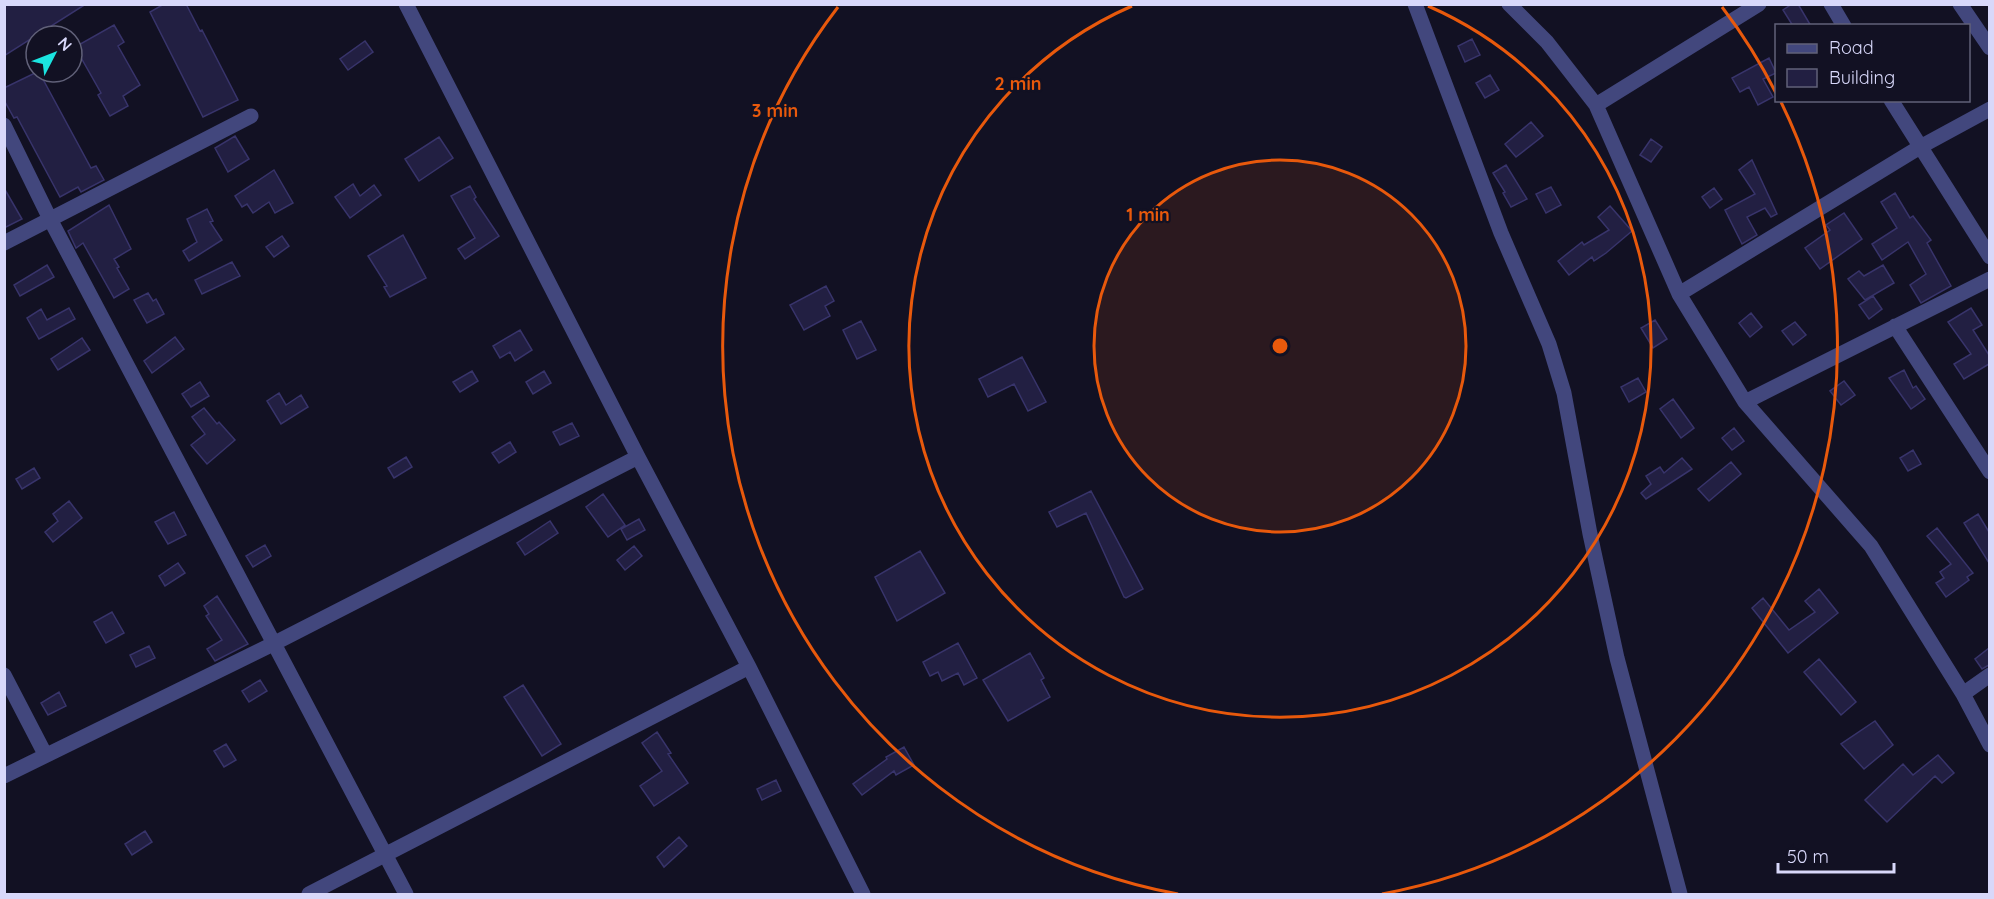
<svg xmlns="http://www.w3.org/2000/svg" width="1994" height="899" font-family="Quicksand,sans-serif">
  <style>
    .building { fill: #221f42; stroke: #38346b; stroke-width: 1.5 }
    .lines { fill: none; stroke-linecap: round; stroke-linejoin: round }
    .minor { stroke: #42477d; stroke-width: 15 }
    .ring { fill: none; stroke: #e8590c; stroke-width: 3 }
    .centre { fill: #e8590c; stroke: #121123; stroke-width: 3 }
    .ring-label { font-size: 18px; text-anchor: middle; font-weight: bold; fill: #e8590c; stroke: #121123; stroke-width: 4.5; stroke-linejoin: round; paint-order: stroke }
  </style>
  <rect width="100%" height="100%" fill="#121123"/>
  <!-- building -->
  <path class="building" d="M 4,4 L 86,4 L 4,56 Z
    M 164,4 L 186,4 L 200,31 L 202,30 L 238,100 L 203,117 L 150,12 Z
    M 1792,4 L 1798,4 L 1811,26 L 1793,26 L 1783,10 Z
    M 114,25 L 124,42 L 118,46 L 140,85 L 123,96 L 128,106 L 110,116 L 98,95 L 101,93 L 75,47 Z
    M 1472,39 L 1480,55 L 1465,62 L 1458,46 Z
    M 365,41 L 373,52 L 348,70 L 340,59 Z
    M 1769,58 L 1776,73 L 1763,79 L 1773,97 L 1758,105 L 1749,87 L 1740,92 L 1732,78 Z
    M 37,72 L 39,72 L 91,168 L 96,166 L 104,180 L 81,192 L 78,187 L 60,197 L 17,117 L 14,118 L 4,100 L 4,88 Z
    M 1490,75 L 1499,90 L 1485,98 L 1476,83 Z
    M 1531,122 L 1543,136 L 1516,157 L 1505,144 Z
    M 235,136 L 249,159 L 228,172 L 215,148 Z
    M 439,137 L 453,158 L 419,181 L 405,159 Z
    M 1651,139 L 1662,147 L 1651,162 L 1640,155 Z
    M 1752,160 L 1777,214 L 1771,217 L 1765,208 L 1747,217 L 1757,235 L 1742,244 L 1725,210 L 1755,194 L 1739,170 Z
    M 1506,165 L 1527,199 L 1511,207 L 1503,193 L 1505,192 L 1493,173 Z
    M 274,170 L 293,203 L 275,213 L 269,202 L 253,213 L 247,204 L 242,207 L 235,196 Z
    M 353,184 L 360,196 L 374,185 L 381,195 L 350,218 L 335,197 Z
    M 470,186 L 476,197 L 474,199 L 499,236 L 465,259 L 458,249 L 475,238 L 451,196 Z
    M 1551,187 L 1561,205 L 1546,213 L 1536,194 Z
    M 4,188 L 22,219 L 4,228 Z
    M 1714,188 L 1722,199 L 1710,208 L 1702,197 Z
    M 1895,193 L 1910,218 L 1913,216 L 1931,240 L 1927,243 L 1951,286 L 1921,303 L 1910,285 L 1926,274 L 1908,242 L 1882,260 L 1872,244 L 1897,228 L 1881,202 Z
    M 109,205 L 131,249 L 114,259 L 119,267 L 117,268 L 129,289 L 114,298 L 83,243 L 76,248 L 68,231 Z
    M 1610,206 L 1632,231 L 1606,253 L 1594,261 L 1592,257 L 1569,275 L 1558,261 L 1582,242 L 1584,245 L 1609,230 L 1598,217 Z
    M 207,209 L 213,221 L 210,222 L 222,240 L 189,261 L 183,251 L 197,242 L 187,219 Z
    M 1844,213 L 1862,239 L 1820,269 L 1805,248 L 1830,230 L 1826,225 Z
    M 403,235 L 426,278 L 390,297 L 384,287 L 387,286 L 368,256 Z
    M 282,236 L 289,246 L 274,257 L 266,247 Z
    M 232,262 L 240,276 L 202,294 L 195,280 Z
    M 47,265 L 54,277 L 20,296 L 14,285 Z
    M 1883,265 L 1894,283 L 1865,300 L 1848,279 L 1859,271 L 1864,276 Z
    M 826,286 L 834,301 L 825,306 L 830,316 L 804,330 L 790,305 Z
    M 148,293 L 153,301 L 156,299 L 164,314 L 147,323 L 134,300 Z
    M 1873,296 L 1882,309 L 1869,319 L 1859,305 Z
    M 69,308 L 75,319 L 39,339 L 27,318 L 41,309 L 47,320 Z
    M 1971,308 L 1982,325 L 1973,330 L 1989,355 L 1989,364 L 1964,379 L 1954,364 L 1971,354 L 1948,322 Z
    M 1751,313 L 1762,327 L 1750,337 L 1739,323 Z
    M 1655,320 L 1667,339 L 1653,348 L 1641,328 Z
    M 861,321 L 876,350 L 857,359 L 843,330 Z
    M 1795,322 L 1806,335 L 1793,345 L 1782,331 Z
    M 520,330 L 532,350 L 515,361 L 510,352 L 500,358 L 493,346 Z
    M 175,337 L 184,349 L 152,373 L 144,361 Z
    M 82,338 L 90,350 L 58,370 L 51,359 Z
    M 1022,357 L 1046,402 L 1028,411 L 1014,384 L 988,397 L 979,379 Z
    M 1904,370 L 1913,388 L 1916,386 L 1925,399 L 1911,409 L 1889,378 Z
    M 472,371 L 478,381 L 460,392 L 453,382 Z
    M 544,371 L 551,383 L 533,394 L 526,382 Z
    M 1638,378 L 1646,392 L 1629,402 L 1621,387 Z
    M 1844,381 L 1855,395 L 1841,405 L 1830,391 Z
    M 200,382 L 209,396 L 191,407 L 182,394 Z
    M 279,393 L 286,405 L 301,395 L 308,407 L 281,424 L 267,401 Z
    M 1673,399 L 1694,428 L 1681,438 L 1660,409 Z
    M 204,408 L 217,424 L 219,422 L 235,440 L 207,464 L 191,445 L 205,434 L 192,417 Z
    M 572,423 L 579,436 L 560,445 L 553,432 Z
    M 1734,428 L 1744,441 L 1732,450 L 1722,438 Z
    M 510,442 L 516,452 L 499,463 L 492,453 Z
    M 1913,450 L 1921,464 L 1908,471 L 1900,458 Z
    M 406,457 L 412,467 L 394,478 L 388,468 Z
    M 1682,458 L 1692,469 L 1646,499 L 1641,493 L 1651,484 L 1646,476 L 1660,467 L 1664,473 Z
    M 1731,462 L 1741,474 L 1709,501 L 1698,489 Z
    M 34,468 L 40,478 L 22,489 L 16,479 Z
    M 1091,491 L 1143,589 L 1126,598 L 1124,597 L 1086,513 L 1057,527 L 1049,512 Z
    M 603,494 L 625,525 L 608,537 L 586,507 Z
    M 69,501 L 82,518 L 53,542 L 45,532 L 58,521 L 53,514 Z
    M 174,512 L 186,535 L 168,544 L 155,522 Z
    M 1978,514 L 1989,532 L 1989,563 L 1964,523 Z
    M 639,519 L 645,530 L 627,540 L 621,529 Z
    M 550,521 L 558,533 L 525,555 L 517,543 Z
    M 1937,528 L 1973,573 L 1967,577 L 1969,580 L 1946,597 L 1936,583 L 1944,578 L 1940,572 L 1951,564 L 1927,536 Z
    M 265,545 L 271,556 L 253,567 L 246,556 Z
    M 634,546 L 642,556 L 625,570 L 617,560 Z
    M 920,551 L 945,593 L 897,621 L 875,577 Z
    M 178,563 L 185,573 L 165,586 L 159,576 Z
    M 1819,589 L 1838,613 L 1788,653 L 1752,608 L 1763,598 L 1789,630 L 1815,612 L 1805,601 Z
    M 217,596 L 248,644 L 215,661 L 207,649 L 222,640 L 206,616 L 209,614 L 204,606 Z
    M 112,612 L 124,633 L 106,643 L 94,622 Z
    M 958,643 L 977,678 L 964,685 L 958,673 L 942,681 L 938,672 L 930,676 L 923,662 Z
    M 149,646 L 155,658 L 136,667 L 130,655 Z
    M 1989,648 L 1989,665 L 1982,669 L 1975,659 Z
    M 1030,653 L 1044,678 L 1041,680 L 1050,697 L 1008,721 L 983,680 Z
    M 1819,659 L 1856,702 L 1841,715 L 1804,672 Z
    M 260,680 L 267,691 L 249,702 L 242,691 Z
    M 523,685 L 561,744 L 542,756 L 504,697 Z
    M 59,692 L 66,706 L 48,715 L 41,703 Z
    M 1875,721 L 1893,745 L 1864,769 L 1841,744 Z
    M 657,732 L 671,753 L 668,754 L 688,783 L 654,806 L 640,786 L 662,771 L 642,743 Z
    M 226,744 L 236,760 L 224,767 L 214,751 Z
    M 904,747 L 914,765 L 896,775 L 894,771 L 862,795 L 853,784 L 887,759 L 886,757 Z
    M 1938,755 L 1954,773 L 1942,783 L 1935,776 L 1887,822 L 1865,800 L 1903,764 L 1913,775 Z
    M 776,780 L 781,791 L 762,800 L 757,789 Z
    M 145,831 L 152,842 L 132,855 L 125,844 Z
    M 679,837 L 687,846 L 664,867 L 657,857 Z"/>
  <g class="lines">
    <!-- minor -->
    <path class="minor" d="M 406,4 L 638,457 L 749,667 L 863,894
      M 1415,4 L 1501,233 L 1549,344 L 1564,393 L 1590,534 L 1617,658 L 1680,894
      M 1509,4 L 1547,42 L 1596,105 L 1679,294 L 1745,402 L 1871,546 L 1963,694 L 1990,745
      M 1831,4 L 1844,26
      M 1960,4 L 1990,48
      M 1891,100 L 1990,257
      M 1596,105 L 1759,4
      M 4,125 L 50,219 L 406,894
      M 4,243 L 251,116
      M 1679,294 L 1920,147 L 1990,109
      M 1895,326 L 1990,472
      M 1745,402 L 1990,279
      M 4,675 L 45,754
      M 1963,694 L 1990,675
      M 4,776 L 273,644 L 638,457
      M 309,894 L 749,667"/>
  </g>
  <!-- distance rings -->
  <circle cx="1280" cy="346" r="186" fill="#e8590c" fill-opacity=".12"/>
  <g class="ring">
    <circle cx="1280" cy="346" r="186"/>
    <path d="M1428 6A371 371 0 1 1 1132 6"/>
    <path d="M1178 894A557 557 0 0 1 838 7M1722 7A557 557 0 0 1 1776 93M1781 102A557 557 0 0 1 1382 894"/>
  </g>
  <circle cx="1280" cy="346" r="9" class="centre"/>
  <g class="ring-label">
    <text x="1018" y="90">2 min</text>
    <text x="775" y="117">3 min</text>
    <text x="1148" y="221">1 min</text>
  </g>
  <!-- border -->
  <rect width="1994" height="899" fill="none" stroke="#d8d8fa" stroke-width="12"/>
  <!-- legend -->
  <rect x="1775" y="24" width="195" height="78" fill="#121123" stroke="#616179" stroke-width="1.5"/>
  <rect x="1787" y="44" width="30" height="9" fill="#42477d" stroke="#616179" stroke-width="1.5"/>
  <text x="1829" y="54" font-size="18" fill="#d8d8fa">Road</text>
  <rect x="1787" y="69" width="30" height="18" fill="#221f42" stroke="#616179" stroke-width="1.5"/>
  <text x="1829" y="84" font-size="18" fill="#d8d8fa">Building</text>
  <!-- north arrow -->
  <g transform="translate(54 54) rotate(48)"><circle r="28" fill="#121123" stroke="#616179" stroke-width="1.5"/>
  <path d="M0-4.5L10 22L0 15L-10 22Z" fill="#1be4e0"/>
  <text y="-9" font-size="16" font-weight="bold" text-anchor="middle" fill="#d8d8fa">N</text>
  </g>
  <!-- scale -->
  <path d="M1778 863v9h116v-9" fill="none" stroke="#d8d8fa" stroke-width="3"/>
  <text x="1787" y="863" font-size="18" fill="#d8d8fa" stroke="#121123" stroke-width="4.5" paint-order="stroke">50 m</text>
</svg>
